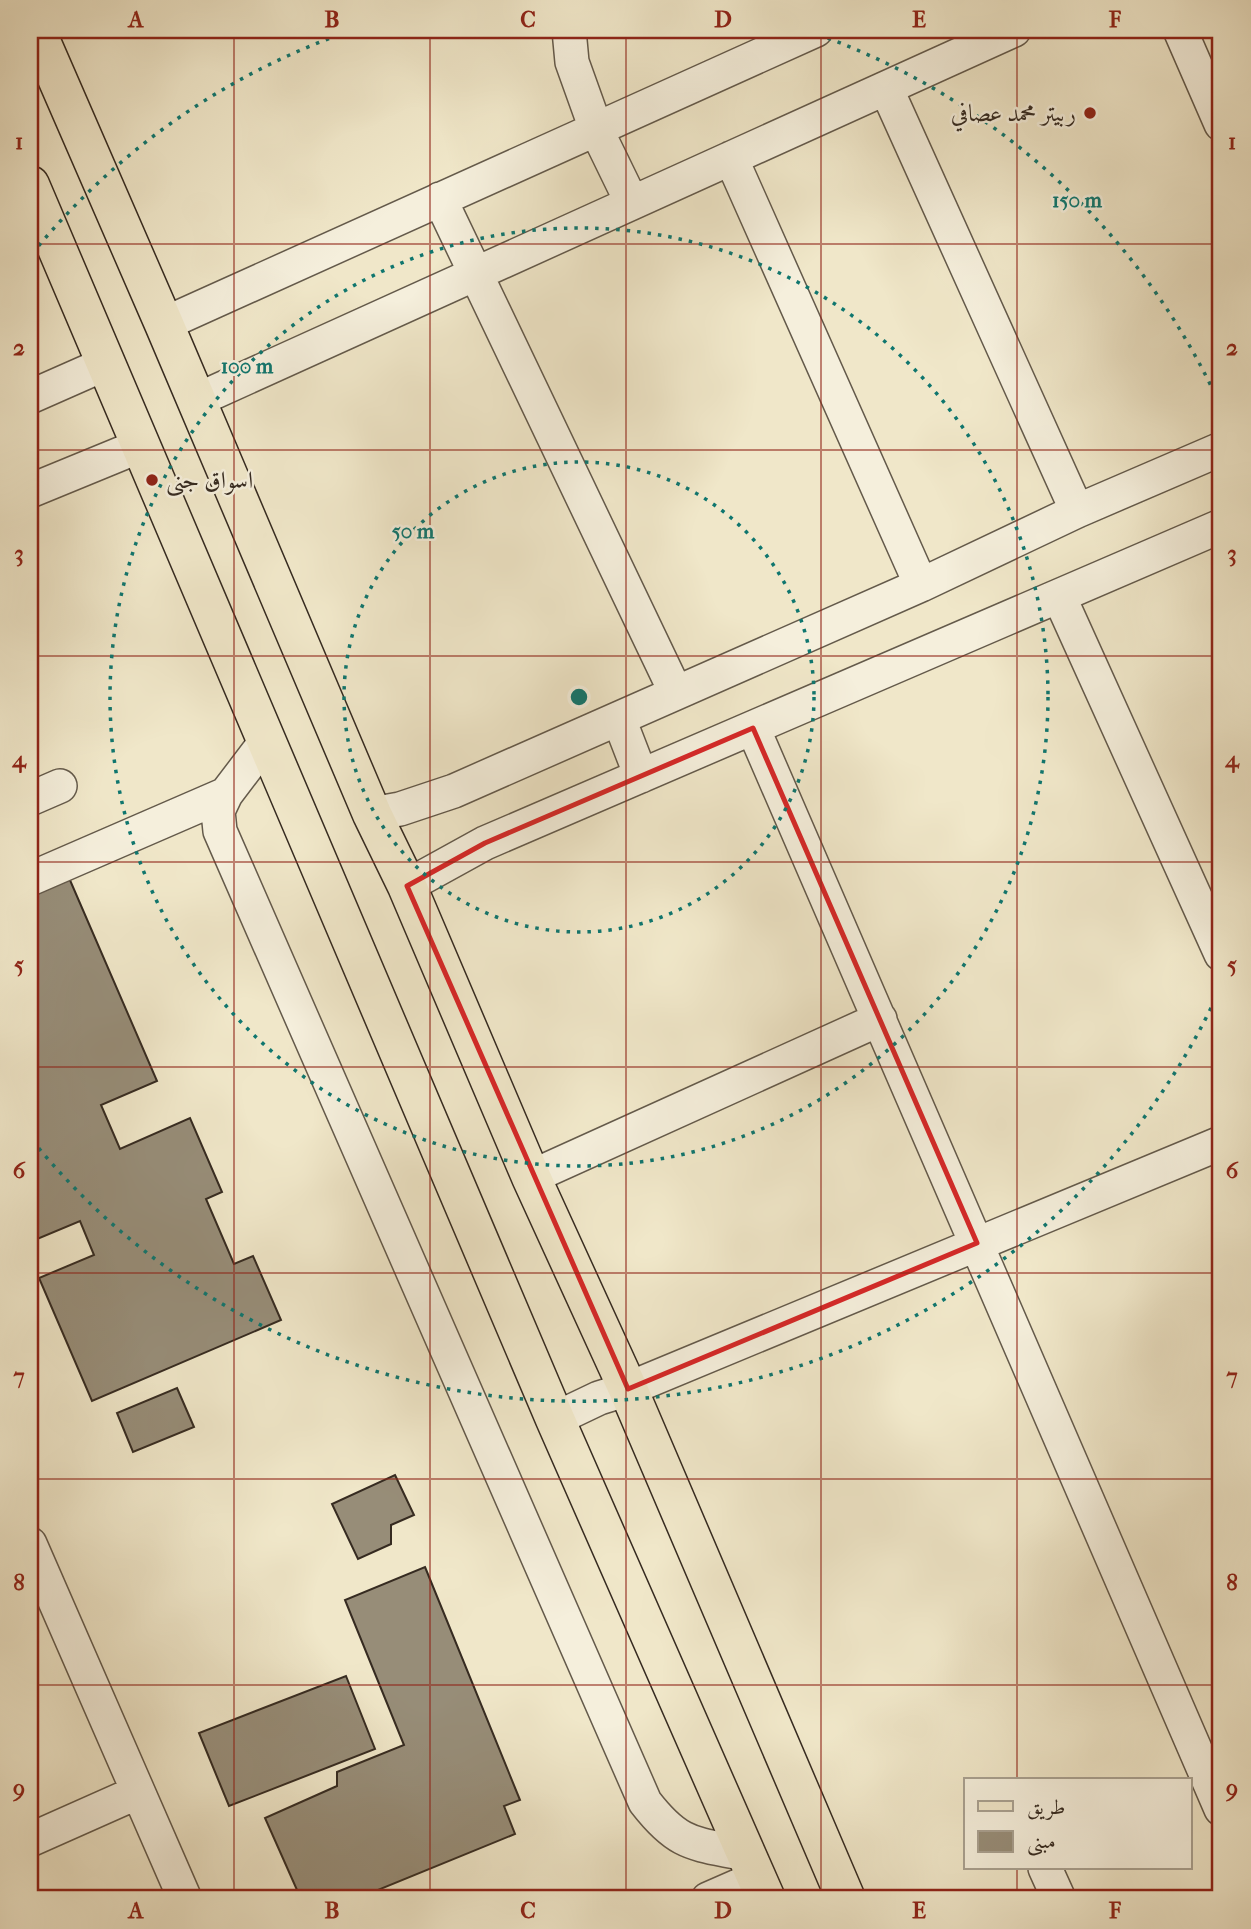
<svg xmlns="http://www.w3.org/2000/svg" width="1251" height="1929" font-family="'IM FELL French Canon',Amiri,serif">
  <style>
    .building { fill: #978d78; stroke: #362b21; stroke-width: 2 }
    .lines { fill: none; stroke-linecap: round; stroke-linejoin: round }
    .minor-casing { stroke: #645a4b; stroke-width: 36 }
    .major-casing { stroke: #362b21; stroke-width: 41 }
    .minor { stroke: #f5efdc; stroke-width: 33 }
    .major { stroke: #f0e7c9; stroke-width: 38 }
    .marked { fill: none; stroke: #d62828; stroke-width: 5; stroke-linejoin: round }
    .grid { fill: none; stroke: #8f2418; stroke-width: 2; stroke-opacity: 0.55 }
    .ring { fill: none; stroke: #0f766e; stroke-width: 3.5; stroke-dasharray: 3.5 7 }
    .poi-dot { fill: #8f2418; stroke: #f5efdc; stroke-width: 2.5 }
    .labels { text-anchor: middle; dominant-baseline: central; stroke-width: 5; stroke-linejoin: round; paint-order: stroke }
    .poi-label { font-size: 24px; fill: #362b21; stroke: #f5efdc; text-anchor: end }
    .centre { fill: #0f766e; stroke: #f5efdc; stroke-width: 3.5 }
    .ring-label { font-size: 21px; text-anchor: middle; font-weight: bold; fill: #0f766e; stroke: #f5efdc; stroke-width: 5; stroke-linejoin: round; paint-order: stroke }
    .neatline { fill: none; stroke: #8f2418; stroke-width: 2.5 }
    .grid-label { font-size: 23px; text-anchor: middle; font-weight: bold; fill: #8f2418 }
  </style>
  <rect width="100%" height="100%" fill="#f0e7c9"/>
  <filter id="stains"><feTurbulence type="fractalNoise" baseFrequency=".00286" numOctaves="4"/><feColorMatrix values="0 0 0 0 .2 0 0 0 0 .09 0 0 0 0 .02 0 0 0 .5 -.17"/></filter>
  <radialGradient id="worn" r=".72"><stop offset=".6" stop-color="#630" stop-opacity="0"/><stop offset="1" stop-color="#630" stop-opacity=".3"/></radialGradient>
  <!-- building -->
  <path class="building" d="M 63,864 L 157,1081 L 101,1105 L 120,1149 L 190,1118 L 222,1192 L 206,1199 L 234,1264 L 253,1256 L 281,1320 L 92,1401 L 39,1278 L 94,1255 L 80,1221 L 30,1242 L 30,878 Z
    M 177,1388 L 194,1427 L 133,1452 L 117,1413 Z
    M 395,1475 L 414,1515 L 391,1525 L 391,1544 L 358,1559 L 332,1504 Z
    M 425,1567 L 520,1800 L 504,1806 L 515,1834 L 363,1896 L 364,1899 L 301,1899 L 265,1818 L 337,1786 L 337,1772 L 404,1745 L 345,1600 Z
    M 346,1676 L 375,1749 L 229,1806 L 199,1733 Z"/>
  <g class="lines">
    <!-- minor casing -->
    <g class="minor-casing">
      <path id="minor" d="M 569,30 L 572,62 L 596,129 L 632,203
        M 1180,30 L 1221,124
        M 886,88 L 1077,511
        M 731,158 L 921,585
        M 440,199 L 676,693
        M 164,324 L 816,30
        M 30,397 L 107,363
        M 197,400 L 1014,30
        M 30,491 L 142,445
        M 1059,596 L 1221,954
        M 619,719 L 641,776
        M 753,728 L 1221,1809
        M 267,740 L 226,794 L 218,811 L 220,831 L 645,1802 C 679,1846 693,1843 745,1854
        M 30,799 L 60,786
        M 372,814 L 400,809 L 454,791 L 921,585 L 1077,511 L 1221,449
        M 30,879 L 226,794
        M 407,886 L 485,843 L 1221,526
        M 531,1177 L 880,1019
        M 555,1419 L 599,1398 L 628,1389 L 1221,1143
        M 30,1544 L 185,1899
        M 30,1840 L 138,1792
        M 1045,1868 L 1059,1899
        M 708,1899 L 756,1878"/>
    </g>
    <!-- major casing -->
    <g class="major-casing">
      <path id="major" d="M 36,30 L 164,324 L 372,814 L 407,886 L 531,1177 L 628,1389 L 846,1899
        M 30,185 L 555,1419 L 766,1899"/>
    </g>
    <!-- minor -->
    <use href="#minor" class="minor"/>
    <!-- major -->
    <use href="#major" class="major"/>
  </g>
  <!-- marked area -->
  <path class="marked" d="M 753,728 L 977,1243 L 628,1389 L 407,886 L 485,843 Z"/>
  <!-- grid -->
  <path class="grid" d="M 234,30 L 234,1899M 430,30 L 430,1899M 626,30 L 626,1899M 821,30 L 821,1899M 1017,30 L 1017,1780M 30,244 L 1221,244M 30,450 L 1221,450M 30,656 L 1221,656M 30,862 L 1221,862M 30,1067 L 1221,1067M 30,1273 L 1221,1273M 30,1479 L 1221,1479M 30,1685 L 1221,1685M 1017,1868 L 1017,1899"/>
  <!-- distance rings -->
  <g class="ring">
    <circle cx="579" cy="697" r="235"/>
    <circle cx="579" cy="697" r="469"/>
    <path d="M1220 989A704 704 0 0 1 32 1140M32 254A704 704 0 0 1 350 31M808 31A704 704 0 0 1 1220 405"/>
  </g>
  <!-- markers -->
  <g class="poi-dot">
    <circle cx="1090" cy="113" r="7"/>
    <circle cx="152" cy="480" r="7"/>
  </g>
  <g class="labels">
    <!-- poi labels -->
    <g class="poi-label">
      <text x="1076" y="113">ربيتر محمد عصافي</text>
      <text x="166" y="480" text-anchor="start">اسواق جنى</text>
    </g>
  </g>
  <circle cx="579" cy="697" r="10" class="centre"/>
  <g class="ring-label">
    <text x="1077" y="207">150 m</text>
    <text x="247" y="373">100 m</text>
    <text x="413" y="538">50 m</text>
  </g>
  <!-- margin -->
  <rect width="1251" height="1929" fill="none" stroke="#f0e7c9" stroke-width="77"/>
  <!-- legend -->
  <rect x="964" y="1778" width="228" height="91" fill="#f5efdc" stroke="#a9a191" stroke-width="2"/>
  <rect x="978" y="1801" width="35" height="10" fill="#f0e7c9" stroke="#a9a191" stroke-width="2"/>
  <text x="1027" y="1814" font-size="21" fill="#362b21">طريق</text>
  <rect x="978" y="1831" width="35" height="21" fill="#978d78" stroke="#a9a191" stroke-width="2"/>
  <text x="1027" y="1848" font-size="21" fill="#362b21">مبنى</text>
  <rect x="38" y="38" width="1174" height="1852" class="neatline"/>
  <g class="grid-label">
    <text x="136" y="27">A</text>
    <text x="332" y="27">B</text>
    <text x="528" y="27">C</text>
    <text x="723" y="27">D</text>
    <text x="919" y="27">E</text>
    <text x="1115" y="27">F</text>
    <text x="19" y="149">1</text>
    <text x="1232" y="149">1</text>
    <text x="19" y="355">2</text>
    <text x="1232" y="355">2</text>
    <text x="19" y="561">3</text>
    <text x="1232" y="561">3</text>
    <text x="19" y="767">4</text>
    <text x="1232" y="767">4</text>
    <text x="19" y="972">5</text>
    <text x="1232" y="972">5</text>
    <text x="19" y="1178">6</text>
    <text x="1232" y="1178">6</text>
    <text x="19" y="1384">7</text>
    <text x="1232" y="1384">7</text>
    <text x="19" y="1590">8</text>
    <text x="1232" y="1590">8</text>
    <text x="19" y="1796">9</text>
    <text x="1232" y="1796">9</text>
    <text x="136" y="1918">A</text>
    <text x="332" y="1918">B</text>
    <text x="528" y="1918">C</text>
    <text x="723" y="1918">D</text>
    <text x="919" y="1918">E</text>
    <text x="1115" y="1918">F</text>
  </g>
  <rect width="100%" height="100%" filter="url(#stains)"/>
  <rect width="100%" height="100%" fill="url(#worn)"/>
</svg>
